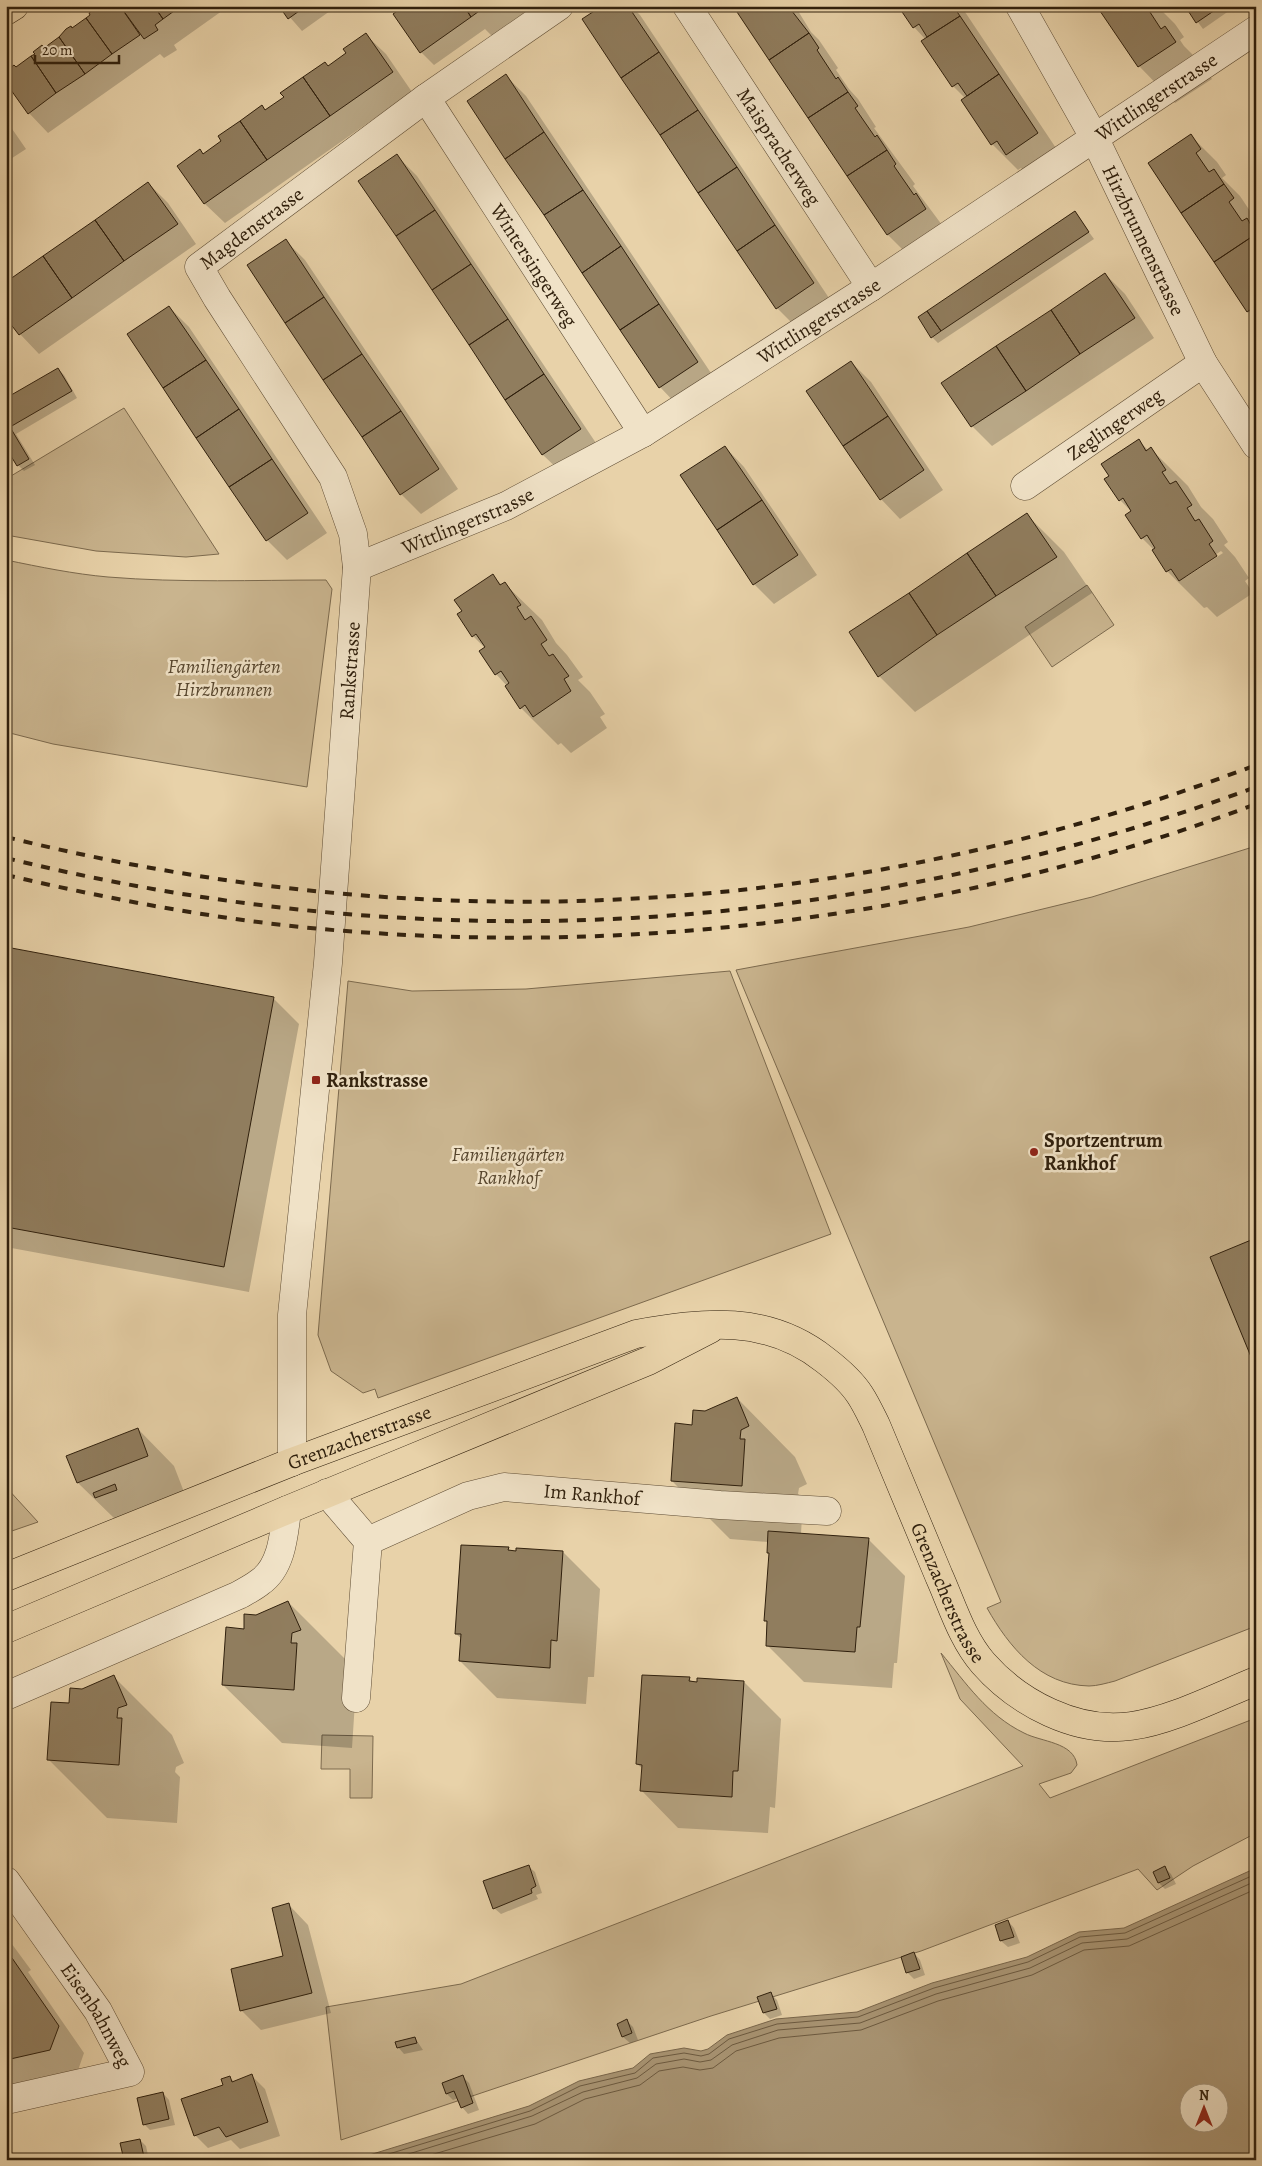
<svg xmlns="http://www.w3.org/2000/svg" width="1262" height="2166" font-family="Alegreya,serif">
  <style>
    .green { fill: #c9b48e; stroke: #7c6a4e }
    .water { fill: #a99574; stroke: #79664b; fill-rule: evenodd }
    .shadow { fill: #0003; fill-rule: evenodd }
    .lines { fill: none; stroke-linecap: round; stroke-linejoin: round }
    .shore { stroke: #6c5a40; stroke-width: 1 }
    .building { fill: #907d5e; stroke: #30200d }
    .minor-casing { stroke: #5e4c34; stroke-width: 29 }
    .major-casing { stroke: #30200d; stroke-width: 29 }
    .minor { stroke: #f0e2c7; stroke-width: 28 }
    .major { stroke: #e8d2a9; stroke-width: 28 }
    .rail { stroke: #30200d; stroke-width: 4; stroke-dasharray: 9 9; stroke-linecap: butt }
    .poi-dot { fill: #8f2418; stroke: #f0e2c7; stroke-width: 2 }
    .labels { text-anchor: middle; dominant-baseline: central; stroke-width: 5; stroke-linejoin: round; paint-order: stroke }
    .street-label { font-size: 20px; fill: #30200d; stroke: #f0e2c7 }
    .park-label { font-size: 20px; font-style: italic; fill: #56452d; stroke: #f0e2c7 }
    .poi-label { font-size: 20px; font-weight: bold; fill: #30200d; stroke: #f0e2c7; text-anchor: start }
  </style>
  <rect width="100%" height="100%" fill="#e8d2a9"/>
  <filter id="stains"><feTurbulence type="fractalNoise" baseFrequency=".004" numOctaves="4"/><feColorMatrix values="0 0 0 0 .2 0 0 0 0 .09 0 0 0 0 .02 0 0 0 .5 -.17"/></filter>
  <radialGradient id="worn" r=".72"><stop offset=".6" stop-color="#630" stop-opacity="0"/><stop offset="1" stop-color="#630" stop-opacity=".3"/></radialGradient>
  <!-- green -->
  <path class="green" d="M 124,408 L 219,554 L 186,557 L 96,551 L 6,535 L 6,479 Z
    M 6,560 C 40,567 74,574 108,577 C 181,583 254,580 326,580 L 332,589 L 307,787 L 53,744 L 6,732 Z
    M 1087,585 L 1114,625 L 1052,667 L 1025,627 Z
    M 1256,846 L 1256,1626 L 1115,1681 C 1107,1683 1097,1686 1089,1686 C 1040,1685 1009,1647 987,1608 L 1001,1602 L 736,970 L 969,927 L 1092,897 Z
    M 730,971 L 831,1234 L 378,1398 L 375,1389 L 363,1393 L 331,1371 L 318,1335 L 348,981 L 412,991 L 526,989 Z
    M 6,1487 L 38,1522 L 6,1533 Z
    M 941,1653 C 966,1683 987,1715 1024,1733 C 1041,1742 1074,1742 1077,1765 L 1071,1773 L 1039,1784 L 1050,1798 L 1256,1718 L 1256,1833 L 1193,1866 L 1157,1890 L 1138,1869 L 921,1951 L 711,2016 L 341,2140 L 326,2007 L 461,1984 L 1023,1766 L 960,1699 Z
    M 322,1735 L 373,1736 L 372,1798 L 350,1798 L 350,1769 L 321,1769 Z"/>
  <!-- water -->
  <path class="water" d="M 1256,1868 L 1256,2160 L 353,2160 L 529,2106 L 579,2081 L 633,2068 L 650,2054 L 684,2048 L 701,2051 L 708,2049 L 727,2035 L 776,2019 L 857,2012 L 932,1983 L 1027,1957 L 1079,1932 L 1124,1928 ZM 1190,2094 L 1220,2094 L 1220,2124 L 1190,2124 Z"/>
  <!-- shadow -->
  <path class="shadow" d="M 105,6 L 229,6 L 174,45 L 177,50 L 164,58 L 160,54 L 48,133 L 29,113 L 16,69 L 64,34 L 63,33 L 67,30 L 72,29 Z
    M 280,6 L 337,6 L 302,31 Z
    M 411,6 L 534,6 L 492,36 L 485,29 L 434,65 L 421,52 Z
    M 604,6 L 631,6 L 640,15 L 833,304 L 797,328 L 777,308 L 584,20 Z
    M 735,6 L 795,6 L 811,32 L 819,40 L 838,68 L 836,70 L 849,89 L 858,99 L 876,127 L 874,128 L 915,184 L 913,186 L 945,229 L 907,254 L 888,235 Z
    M 900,6 L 961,6 L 1064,160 L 1033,180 L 1021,168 L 1018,170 L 992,144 L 962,100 L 965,98 L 953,86 L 926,40 L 914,27 Z
    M 1099,6 L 1157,6 L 1175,24 L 1184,37 L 1180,40 L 1184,46 L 1202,64 L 1212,79 L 1175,103 L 1139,66 Z
    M 1186,6 L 1236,6 L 1203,29 Z
    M 366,35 L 386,54 L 412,92 L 225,223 L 205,204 L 178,166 L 203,155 L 223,141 L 262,107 L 266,111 L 348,54 Z
    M 506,76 L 526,96 L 717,382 L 679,407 L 660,387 Z
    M 6,120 L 26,149 L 6,162 Z
    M 1191,136 L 1217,162 L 1226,175 L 1222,178 L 1240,196 L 1256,220 L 1256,318 L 1248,311 L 1149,163 Z
    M 397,156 L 417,176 L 600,449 L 563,474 L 543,455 L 360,181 Z
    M 148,183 L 168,203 L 196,244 L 39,354 L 20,334 Z
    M 1075,213 L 1094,239 L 938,343 L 932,337 Z
    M 286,241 L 305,260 L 458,489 L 421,514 L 401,494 L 248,266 Z
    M 1105,274 L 1125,294 L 1154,338 L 992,446 L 972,426 L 943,383 Z
    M 169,307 L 189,327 L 327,533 L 287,560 L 267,540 Z
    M 851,362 L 871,382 L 943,490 L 900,519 L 881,499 Z
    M 58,369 L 64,375 L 77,398 L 16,434 L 35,465 L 24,471 L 18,465 L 6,445 L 6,400 Z
    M 1138,440 L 1149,451 L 1151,449 L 1188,486 L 1201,507 L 1213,519 L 1228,542 L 1224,545 L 1235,557 L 1249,578 L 1245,581 L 1253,593 L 1217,617 L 1207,607 L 1204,608 L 1167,571 L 1154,550 L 1142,538 L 1132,512 L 1120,500 L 1111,476 ZM 1221,551 L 1223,553 L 1186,577 L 1185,575 Z
    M 725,447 L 744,467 L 817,575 L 774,604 L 754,584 Z
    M 1027,515 L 1064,552 L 1092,593 L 915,712 L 878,675 Z
    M 492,575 L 502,585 L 505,584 L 542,620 L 556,643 L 567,655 L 583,677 L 578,680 L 590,692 L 605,714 L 600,717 L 607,728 L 571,753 L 561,743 L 558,745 L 521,708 L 507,686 L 496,674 L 485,648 L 473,636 L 459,615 Z
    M 6,948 L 273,998 L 299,1024 L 249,1292 L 6,1247 Z
    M 737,1398 L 795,1457 L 807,1484 L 799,1488 L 798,1494 L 803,1498 L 801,1534 L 868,1539 L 905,1576 L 897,1663 L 894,1663 L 892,1688 L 804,1682 L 767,1645 L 768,1623 L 765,1620 L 770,1554 L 768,1552 L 768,1542 L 730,1539 L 672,1481 L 693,1426 L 705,1412 Z
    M 138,1429 L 174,1466 L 184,1492 L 115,1519 L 78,1483 Z
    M 508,1549 L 511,1551 L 563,1552 L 600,1589 L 594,1677 L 588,1677 L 586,1704 L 497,1698 L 460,1661 L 462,1639 L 456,1634 Z
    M 288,1602 L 346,1660 L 355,1702 L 352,1748 L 282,1743 L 223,1685 L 245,1630 L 256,1616 Z
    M 114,1677 L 172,1735 L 184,1763 L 176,1767 L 175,1772 L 180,1777 L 177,1823 L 107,1818 L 49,1760 L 70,1705 L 82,1690 Z
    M 689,1679 L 693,1682 L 744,1682 L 781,1719 L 775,1808 L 770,1807 L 768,1833 L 678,1828 L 642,1791 L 643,1769 L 637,1764 Z
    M 528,1866 L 535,1872 L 542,1893 L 536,1895 L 538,1899 L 501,1914 L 494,1908 Z
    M 1165,1868 L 1171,1874 L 1176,1884 L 1165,1889 L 1159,1883 L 1155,1873 Z
    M 289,1905 L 308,1925 L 331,2013 L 261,2030 L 241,2010 L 285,1957 Z
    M 1008,1921 L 1014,1928 L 1020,1943 L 1008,1947 L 1001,1941 Z
    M 6,1936 L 31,1970 L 28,1972 L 84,2053 L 76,2076 L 6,2092 Z
    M 914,1953 L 920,1960 L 925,1975 L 914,1979 L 907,1972 Z
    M 771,1994 L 777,2000 L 782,2015 L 770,2019 L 764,2013 Z
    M 627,2021 L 633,2027 L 638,2040 L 630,2043 L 623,2037 L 619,2024 Z
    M 415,2038 L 423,2050 L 404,2054 L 398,2047 Z
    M 252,2076 L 265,2089 L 280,2136 L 240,2149 L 231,2140 L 208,2148 L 195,2135 L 225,2085 L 230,2078 L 235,2082 Z
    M 463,2077 L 469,2083 L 479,2110 L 468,2114 L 462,2107 L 458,2098 L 453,2100 L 447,2094 Z
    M 163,2093 L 169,2100 L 175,2125 L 150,2130 L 144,2124 Z
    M 140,2140 L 146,2146 L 149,2160 L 125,2160 Z"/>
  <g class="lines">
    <!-- shore -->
    <path class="shore" d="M 369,2160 L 530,2111 L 580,2086 L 635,2073 L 653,2058 L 684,2053 L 701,2056 L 709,2054 L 729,2039 L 777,2024 L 858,2017 L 934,1988 L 1028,1962 L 1080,1937 L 1125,1933 L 1256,1874
      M 389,2160 L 532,2116 L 583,2092 L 637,2078 L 656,2064 L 684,2059 L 700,2062 L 711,2060 L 732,2045 L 778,2030 L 860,2023 L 936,1994 L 1030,1968 L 1082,1943 L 1127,1939 L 1256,1881
      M 414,2160 L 535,2124 L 585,2099 L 640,2085 L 659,2071 L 683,2067 L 700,2070 L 713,2068 L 736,2051 L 779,2038 L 861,2030 L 938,2001 L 1032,1975 L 1084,1950 L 1129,1946 L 1256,1889"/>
  </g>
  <!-- building -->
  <path class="building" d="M 98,6 L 100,8 L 103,6 L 120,6 L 140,35 L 112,54 L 86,18 L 90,15 L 89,13 Z
    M 120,6 L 154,6 L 163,19 L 155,25 L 158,30 L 144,39 Z
    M 154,6 L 181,6 L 163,19 Z
    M 279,6 L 306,6 L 288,19 Z
    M 404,6 L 464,6 L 471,17 L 420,53 L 393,14 Z
    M 464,6 L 486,6 L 471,17 Z
    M 602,6 L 628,6 L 659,52 L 621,78 L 582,19 Z
    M 733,6 L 788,6 L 809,33 L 769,60 Z
    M 898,6 L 953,6 L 960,16 L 927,37 L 919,24 L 913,28 Z
    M 1108,6 L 1146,6 L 1161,29 L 1165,26 L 1176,42 L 1138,67 L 1100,11 Z
    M 1185,6 L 1221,6 L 1196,23 Z
    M 960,16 L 999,74 L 967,96 L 958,83 L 952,87 L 921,41 Z
    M 86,18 L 112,54 L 85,74 L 59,37 L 66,29 L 71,26 L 72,28 Z
    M 366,33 L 393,72 L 330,116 L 303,77 L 325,62 L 328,66 L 346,53 L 343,49 Z
    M 809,33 L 819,48 L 817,50 L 836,79 L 838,77 L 848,92 L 808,118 L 769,60 Z
    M 59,37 L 85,74 L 56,93 L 31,56 L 35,54 L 33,52 L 42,45 L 44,48 Z
    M 659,52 L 698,110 L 660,135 L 621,78 Z
    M 31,56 L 56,93 L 28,114 L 6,83 L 6,71 L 14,65 L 16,67 Z
    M 506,74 L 544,132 L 505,159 L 467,101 Z
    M 999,74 L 1038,133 L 1006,155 L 997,141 L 991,145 L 961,100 Z
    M 303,77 L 330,116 L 267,160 L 240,121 L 262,105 L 265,110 L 284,97 L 280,93 Z
    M 848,92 L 858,106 L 855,108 L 875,137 L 877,135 L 887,150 L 847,176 L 808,118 Z
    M 698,110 L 737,167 L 698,193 L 660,135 Z
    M 240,121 L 267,160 L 204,204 L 177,166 L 200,149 L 203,154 L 221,141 L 218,136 Z
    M 544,132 L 583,190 L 544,215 L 505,159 Z
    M 1191,134 L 1201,149 L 1196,153 L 1209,172 L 1214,169 L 1224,184 L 1181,213 L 1148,163 Z
    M 887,150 L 896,164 L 894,166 L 914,195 L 916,193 L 926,209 L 887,235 L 847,176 Z
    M 397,154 L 435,210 L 396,236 L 358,181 Z
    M 737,167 L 775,225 L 737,251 L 698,193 Z
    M 148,182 L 178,224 L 124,261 L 95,220 Z
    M 1224,184 L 1234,198 L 1229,202 L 1242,221 L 1247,218 L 1256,234 L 1214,262 L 1181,213 Z
    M 583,190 L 621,246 L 582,273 L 544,215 Z
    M 435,210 L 471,264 L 432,290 L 396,236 Z
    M 1075,211 L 1089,232 L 941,331 L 927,311 Z
    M 95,220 L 124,261 L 72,298 L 43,256 Z
    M 775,225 L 814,283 L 776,309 L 737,251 Z
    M 1256,234 L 1256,306 L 1247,312 L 1214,262 Z
    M 286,239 L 324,297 L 285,323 L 247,265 Z
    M 621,246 L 659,304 L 620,330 L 582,273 Z
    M 43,256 L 72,298 L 19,335 L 6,318 L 6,282 Z
    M 471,264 L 508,319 L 469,345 L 432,290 Z
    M 1105,273 L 1135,318 L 1080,354 L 1051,310 Z
    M 324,297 L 362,354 L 323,380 L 285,323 Z
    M 659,304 L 698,362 L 659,388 L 620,330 Z
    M 169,306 L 206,360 L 163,388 L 127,334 Z
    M 1051,310 L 1080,354 L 1026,391 L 996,346 Z
    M 927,311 L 941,331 L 931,338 L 918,317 Z
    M 508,319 L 544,374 L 505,400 L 469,345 Z
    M 996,346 L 1026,391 L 971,427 L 941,383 Z
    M 362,354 L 401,411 L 362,437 L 323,380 Z
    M 206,360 L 239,409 L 196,438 L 163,388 Z
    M 851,361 L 888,416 L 843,446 L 806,391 Z
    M 58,368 L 72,391 L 10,427 L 29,459 L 17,466 L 6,448 L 6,398 Z
    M 544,374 L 581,429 L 542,455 L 505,400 Z
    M 239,409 L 272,459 L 229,487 L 196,438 Z
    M 401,411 L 439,469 L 400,495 L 362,437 Z
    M 888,416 L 924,470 L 880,500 L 843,446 Z
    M 1139,439 L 1146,451 L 1151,447 L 1166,470 L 1162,472 L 1170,484 L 1176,481 L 1192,505 L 1187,508 L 1195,521 L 1199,519 L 1213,541 L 1209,544 L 1217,556 L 1179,581 L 1171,569 L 1166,572 L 1152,550 L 1155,548 L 1147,535 L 1141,539 L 1125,515 L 1131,511 L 1123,498 L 1119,501 L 1104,479 L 1109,476 L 1101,464 Z
    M 725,446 L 762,500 L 717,530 L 680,475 Z
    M 272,459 L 308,513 L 266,541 L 229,487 Z
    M 762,500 L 798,555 L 753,585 L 717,530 Z
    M 1027,513 L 1057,557 L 996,596 L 967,553 Z
    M 967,553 L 996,596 L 937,635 L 909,593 Z
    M 493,574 L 500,585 L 505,582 L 521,605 L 517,607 L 525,620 L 531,616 L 547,640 L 541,644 L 549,656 L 553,654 L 569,676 L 564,679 L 571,691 L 533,717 L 525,705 L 520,709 L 505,686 L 509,683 L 501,671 L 495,675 L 479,651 L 485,647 L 476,634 L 472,637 L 457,614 L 462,611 L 454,600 Z
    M 909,593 L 937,635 L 878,677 L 849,632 Z
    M 6,947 L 274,997 L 224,1267 L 6,1227 Z
    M 1256,1238 L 1256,1258 L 1254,1259 L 1256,1264 L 1256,1369 L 1210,1257 Z
    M 737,1397 L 749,1426 L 741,1430 L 740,1439 L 745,1439 L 742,1486 L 671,1481 L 675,1423 L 692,1425 L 693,1410 L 705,1411 Z
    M 138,1428 L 148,1456 L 77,1483 L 66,1456 Z
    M 115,1484 L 117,1490 L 95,1498 L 93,1493 Z
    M 768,1531 L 869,1538 L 860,1627 L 857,1627 L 855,1652 L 766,1646 L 767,1621 L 764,1621 L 769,1553 L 767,1553 Z
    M 461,1545 L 509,1547 L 508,1550 L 516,1551 L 516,1548 L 563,1551 L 557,1641 L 551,1640 L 550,1668 L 459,1661 L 461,1634 L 455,1634 Z
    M 288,1601 L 301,1630 L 292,1633 L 291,1643 L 297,1643 L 294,1690 L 222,1685 L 226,1627 L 244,1629 L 244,1614 L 256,1615 Z
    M 114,1675 L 127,1705 L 118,1708 L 117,1718 L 122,1718 L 119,1765 L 47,1760 L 51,1702 L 69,1703 L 70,1688 L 82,1689 Z
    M 642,1675 L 690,1677 L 689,1681 L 697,1682 L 697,1678 L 744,1681 L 738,1771 L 733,1771 L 732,1797 L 640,1791 L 642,1765 L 636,1764 Z
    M 529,1865 L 536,1886 L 531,1889 L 532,1893 L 493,1909 L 483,1881 Z
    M 1165,1866 L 1170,1878 L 1158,1883 L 1153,1872 Z
    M 289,1903 L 312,1993 L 240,2011 L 231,1969 L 283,1956 L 272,1908 Z
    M 1008,1920 L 1014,1937 L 1000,1941 L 995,1925 Z
    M 914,1952 L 920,1969 L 906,1973 L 901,1957 Z
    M 12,1958 L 59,2026 L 50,2050 L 6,2060 L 6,1962 Z
    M 771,1992 L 777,2009 L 763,2013 L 757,1997 Z
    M 627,2019 L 632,2033 L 622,2037 L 617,2024 Z
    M 415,2037 L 417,2043 L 397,2048 L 395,2042 Z
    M 252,2074 L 268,2122 L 226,2137 L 219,2127 L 194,2136 L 181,2099 L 223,2085 L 221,2079 L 230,2076 L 232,2082 Z
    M 463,2075 L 473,2103 L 461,2108 L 454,2091 L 446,2094 L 442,2083 Z
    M 163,2092 L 169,2119 L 143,2125 L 137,2098 Z
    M 140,2139 L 144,2157 L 136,2160 L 124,2160 L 120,2143 Z"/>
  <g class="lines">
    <!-- minor casing -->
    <g class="minor-casing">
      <g id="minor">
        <path id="s1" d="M 687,6 L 871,287"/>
        <path id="s2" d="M 1020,6 L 1094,137 L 1203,363 L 1256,445"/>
        <path id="s3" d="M 426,98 L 643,433"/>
        <path id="s4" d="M 1025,486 L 1203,363"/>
        <path id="s5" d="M 357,567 L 506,506 L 643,433 L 871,287 L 1256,30"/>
        <path id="s6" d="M 292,1462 L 292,1315 L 328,963 L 357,567 L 353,534 L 333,477 L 217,298 L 199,267 L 426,98 L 559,6"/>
        <path d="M 327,1493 L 368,1541 L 356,1698"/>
        <path id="s7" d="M 368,1541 L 468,1496 L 504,1487 L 720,1505 L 827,1511"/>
        <path d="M 6,1696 L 239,1595 C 246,1591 254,1587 260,1582 C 282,1567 284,1534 287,1510"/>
        <path id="s8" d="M 6,1881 L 98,2011 L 130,2072 L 6,2100"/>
      </g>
    </g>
    <!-- major casing -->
    <g class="major-casing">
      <g id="major">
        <path d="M 6,11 L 14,6"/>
        <path id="s9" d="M 6,1577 L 292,1462 L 636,1334 C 704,1322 767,1314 825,1360 C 838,1370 851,1381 860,1395 C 866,1404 871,1415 876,1425 C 897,1476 918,1526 939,1576 C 952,1605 962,1639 983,1663 C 1018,1703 1077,1734 1131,1726 C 1170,1721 1219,1696 1256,1681"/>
        <path d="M 6,1629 L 287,1510 L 648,1361 L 710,1329"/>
      </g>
    </g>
    <!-- minor -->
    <use href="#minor" class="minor"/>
    <!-- major -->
    <use href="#major" class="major"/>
    <!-- rail -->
    <path class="rail" d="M 6,837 C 431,942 847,920 1256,765
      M 6,858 C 430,962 846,937 1256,787
      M 6,875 C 122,902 240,924 359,932 C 663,954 970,912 1256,804"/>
  </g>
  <!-- markers -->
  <g class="poi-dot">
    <rect x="311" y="1075" width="10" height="10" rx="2.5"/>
    <circle cx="1034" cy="1152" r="5"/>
  </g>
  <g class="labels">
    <!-- street labels -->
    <g class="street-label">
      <text stroke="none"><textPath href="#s5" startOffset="930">Wittlingerstrasse</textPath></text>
      <text stroke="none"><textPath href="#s1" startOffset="168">Maispracherweg</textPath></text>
      <text stroke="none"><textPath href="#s6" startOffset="1306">Magdenstrasse</textPath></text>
      <text stroke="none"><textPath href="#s2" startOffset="265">Hirzbrunnenstrasse</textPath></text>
      <text stroke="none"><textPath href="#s3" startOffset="199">Wintersingerweg</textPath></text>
      <text stroke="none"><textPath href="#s5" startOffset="525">Wittlingerstrasse</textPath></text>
      <text stroke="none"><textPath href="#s4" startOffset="109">Zeglingerweg</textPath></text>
      <text stroke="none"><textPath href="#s5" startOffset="120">Wittlingerstrasse</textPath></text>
      <text stroke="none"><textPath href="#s6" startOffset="794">Rankstrasse</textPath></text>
      <text stroke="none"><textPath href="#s9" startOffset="380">Grenzacherstrasse</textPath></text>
      <text stroke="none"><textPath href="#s7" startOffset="235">Im Rankhof</textPath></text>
      <text stroke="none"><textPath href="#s9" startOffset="1139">Grenzacherstrasse</textPath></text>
      <text stroke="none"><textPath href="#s8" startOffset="162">Eisenbahnweg</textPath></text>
    </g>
    <!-- park labels -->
    <g class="park-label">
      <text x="224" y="666">Familiengärten<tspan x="224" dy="23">Hirzbrunnen</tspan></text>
      <text x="508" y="1154">Familiengärten<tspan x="508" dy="23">Rankhof</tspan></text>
    </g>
    <!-- poi labels -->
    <g class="poi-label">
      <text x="326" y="1080">Rankstrasse</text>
      <text x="1044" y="1140">Sportzentrum<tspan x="1044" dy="23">Rankhof</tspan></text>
    </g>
  </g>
  <!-- margin -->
  <rect width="1262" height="2166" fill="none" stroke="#e8d2a9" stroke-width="25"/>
  <rect x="8" y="8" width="1247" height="2151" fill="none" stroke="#30200d" stroke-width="2.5"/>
  <rect x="12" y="12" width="1237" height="2141" fill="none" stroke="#30200d"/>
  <!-- north arrow -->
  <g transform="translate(1204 2108)"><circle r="24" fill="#f0e2c7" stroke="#a3947d"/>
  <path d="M0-4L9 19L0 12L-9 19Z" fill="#8f2418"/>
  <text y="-8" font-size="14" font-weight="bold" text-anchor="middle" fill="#30200d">N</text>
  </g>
  <!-- scale -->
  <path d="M35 55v8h84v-8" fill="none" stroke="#30200d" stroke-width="2.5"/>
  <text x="42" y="55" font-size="15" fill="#30200d" stroke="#f0e2c7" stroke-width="4" paint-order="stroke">20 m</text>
  <rect width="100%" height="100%" filter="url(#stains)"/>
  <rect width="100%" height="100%" fill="url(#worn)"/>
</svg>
